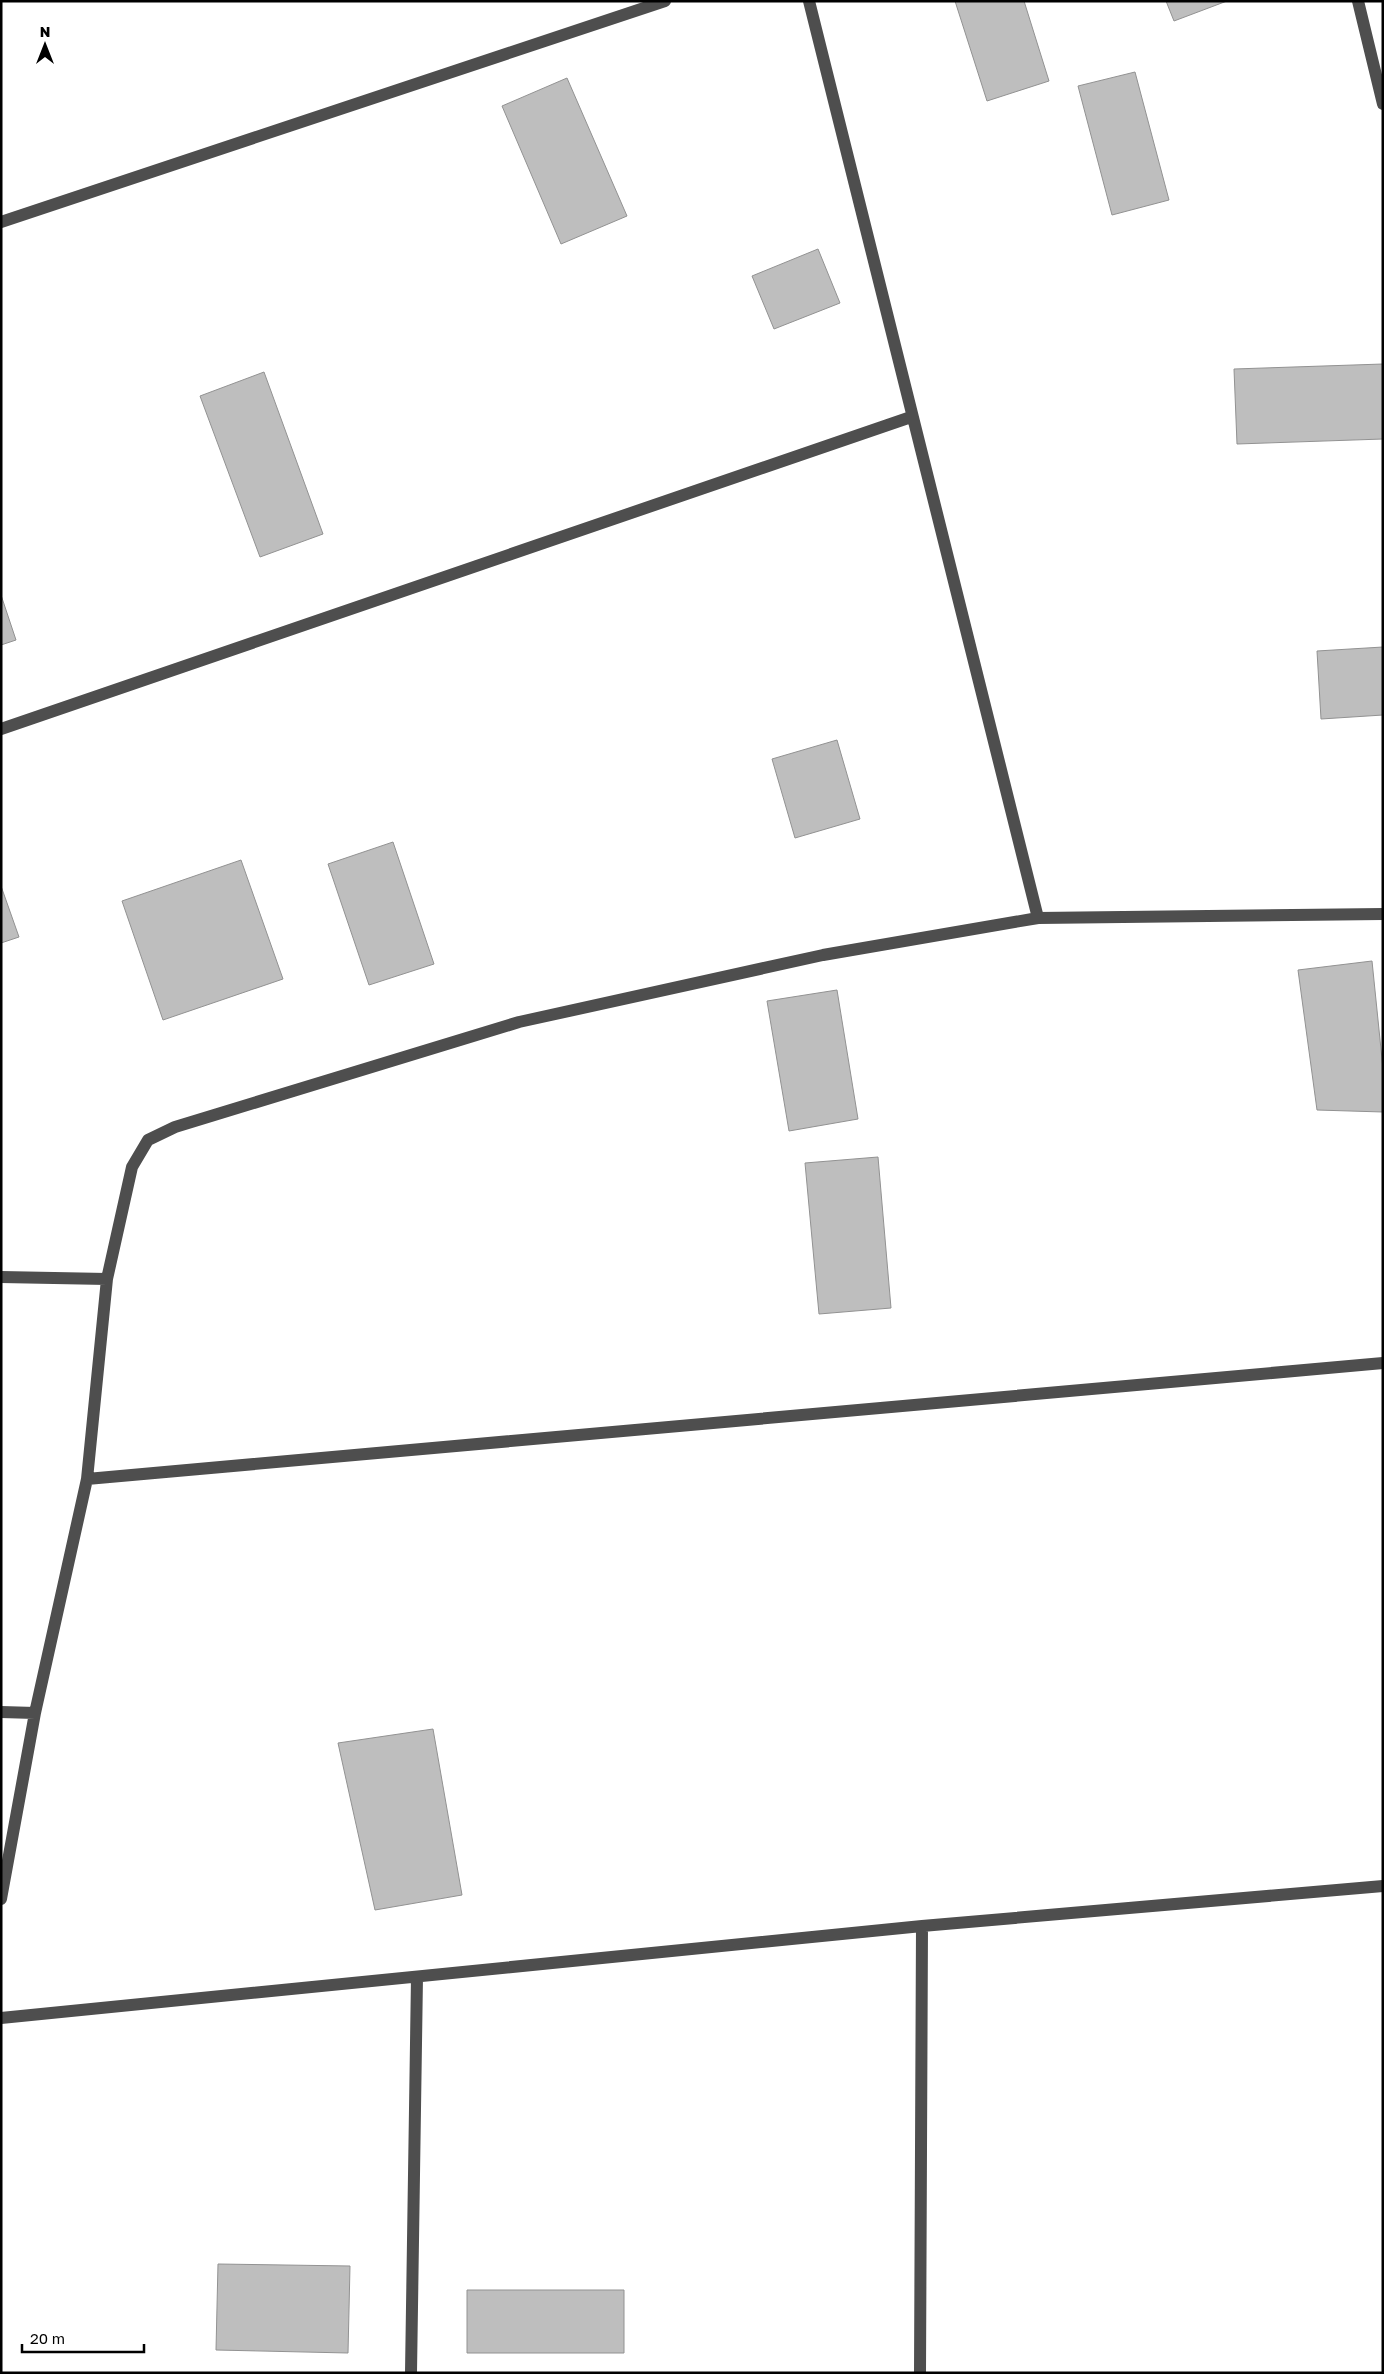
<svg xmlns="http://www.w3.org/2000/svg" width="1384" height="2374" font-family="'Golos Text',sans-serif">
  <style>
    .building { fill: #bebebe; stroke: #929292 }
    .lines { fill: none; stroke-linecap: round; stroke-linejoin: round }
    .minor { stroke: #4e4e4e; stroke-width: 12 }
  </style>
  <rect width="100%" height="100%" fill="#fff"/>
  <!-- building -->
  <path class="building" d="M 955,1 L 1024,1 L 1049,81 L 987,101 Z
    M 1166,1 L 1227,1 L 1174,21 Z
    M 1135,72 L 1169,200 L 1112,215 L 1078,86 Z
    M 567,78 L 627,216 L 561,244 L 502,106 Z
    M 818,249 L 840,303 L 774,329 L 752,276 Z
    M 1383,364 L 1383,439 L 1237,444 L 1234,369 Z
    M 264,372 L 323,534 L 260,557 L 200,396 Z
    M 1,595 L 16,640 L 1,645 Z
    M 1383,647 L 1383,715 L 1321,719 L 1317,651 Z
    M 837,740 L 860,819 L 795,838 L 772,759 Z
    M 393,842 L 434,964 L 369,985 L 328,864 Z
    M 241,860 L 283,979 L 163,1020 L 122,901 Z
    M 1,886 L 19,937 L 1,943 Z
    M 1372,961 L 1383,1069 L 1383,1112 L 1317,1110 L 1298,970 Z
    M 837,990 L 858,1119 L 789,1131 L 767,1001 Z
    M 878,1157 L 891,1308 L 819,1314 L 805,1163 Z
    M 433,1729 L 462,1895 L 375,1910 L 338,1743 Z
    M 218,2264 L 350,2266 L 348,2353 L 216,2350 Z
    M 467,2290 L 624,2290 L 624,2353 L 467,2353 Z"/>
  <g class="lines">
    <!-- minor -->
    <path class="minor" d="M 809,1 L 1038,918
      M 1358,1 L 1383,104
      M 1,222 L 665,1
      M 1,729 L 911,417
      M 1,1277 L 107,1279
      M 87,1479 L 1383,1363
      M 1,1712 L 35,1713
      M 1,1899 L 35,1713 L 87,1479 L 107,1279 L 132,1167 L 148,1140 L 175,1127 L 519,1022 L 823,955 L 1038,918 L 1383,914
      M 1,2018 L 922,1926 L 1383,1886
      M 411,2373 L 417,1977
      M 920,2373 L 922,1926"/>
  </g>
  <!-- border -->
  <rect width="1384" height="2374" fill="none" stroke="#000000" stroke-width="5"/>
  <!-- north arrow -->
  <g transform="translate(45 45)" stroke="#ffffff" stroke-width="4" paint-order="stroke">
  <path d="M0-4L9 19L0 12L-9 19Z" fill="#000000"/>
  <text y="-8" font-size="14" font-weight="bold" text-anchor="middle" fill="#000000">N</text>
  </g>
  <!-- scale -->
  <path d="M22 2344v8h122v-8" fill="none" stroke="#000000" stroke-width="2.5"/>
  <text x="30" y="2344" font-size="15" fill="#000000" stroke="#ffffff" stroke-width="4" paint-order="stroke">20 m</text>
</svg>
